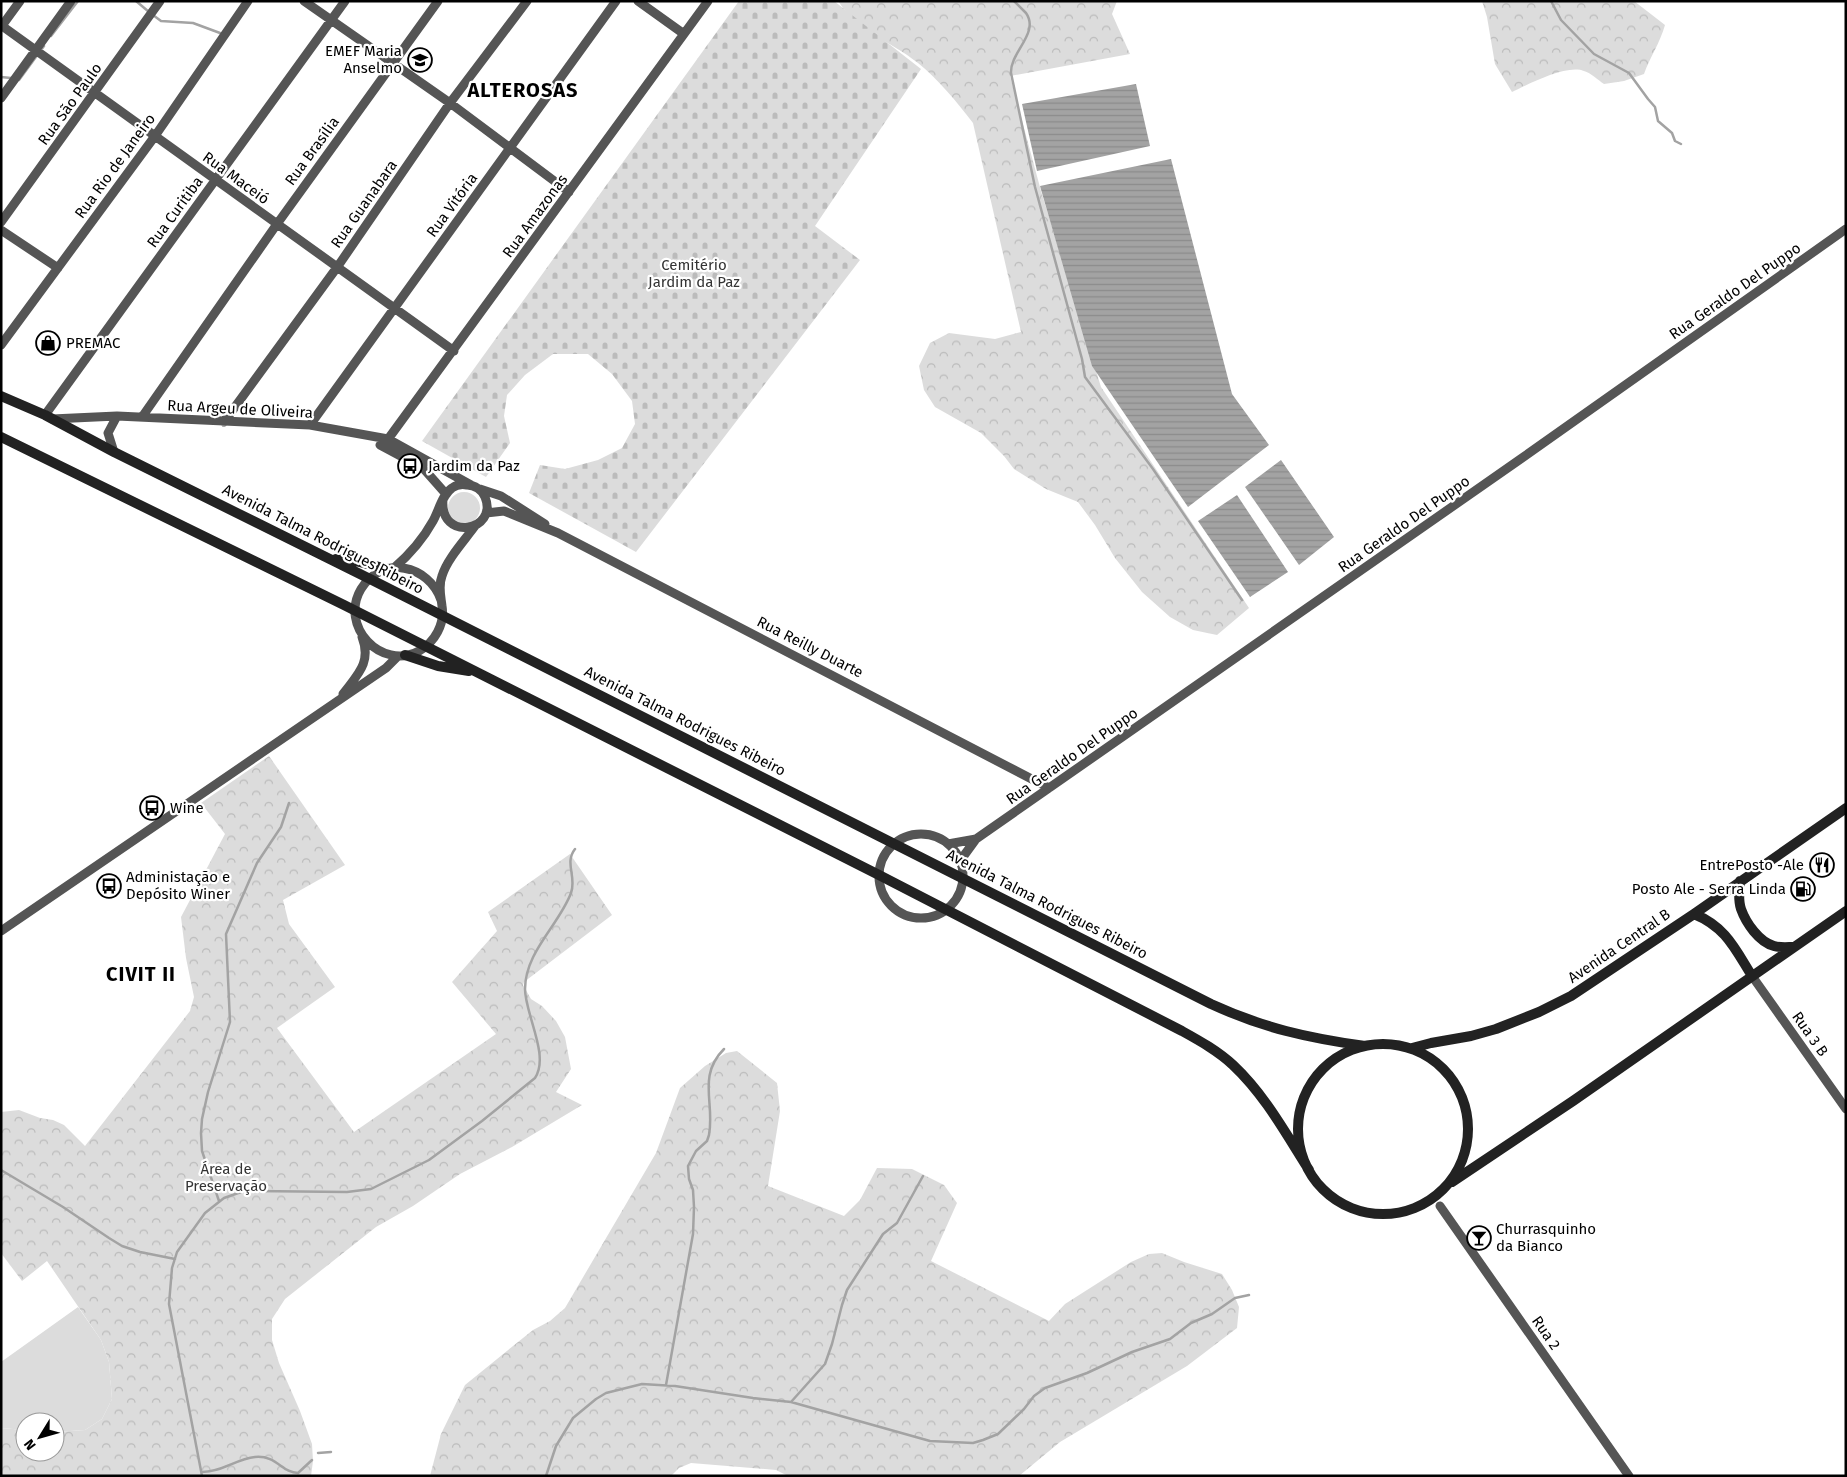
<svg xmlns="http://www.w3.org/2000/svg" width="1847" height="1477" font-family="'Fira Sans',sans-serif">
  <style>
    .grass { fill: #dcdcdc }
    .forest { fill: url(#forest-crowns) }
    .cemetery { fill: url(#cemetery-stones) }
    .water { fill: url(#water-rules) }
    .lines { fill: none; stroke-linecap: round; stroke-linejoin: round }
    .stream { stroke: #a3a3a3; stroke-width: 2.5 }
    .street { stroke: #555; stroke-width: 9 }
    .secondary { stroke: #222; stroke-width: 10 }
    .labels { text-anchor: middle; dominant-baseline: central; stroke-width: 4.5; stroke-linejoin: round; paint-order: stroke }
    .poi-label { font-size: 15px; fill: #000; stroke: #fff; text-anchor: start }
    .street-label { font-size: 15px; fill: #000; stroke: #fff }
    .park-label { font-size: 15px; fill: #333; stroke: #fff }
    .district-label { font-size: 20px; font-weight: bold; letter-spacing: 1px; fill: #000; stroke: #fff }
  </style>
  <defs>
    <pattern id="forest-crowns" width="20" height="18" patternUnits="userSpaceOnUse" patternTransform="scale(1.25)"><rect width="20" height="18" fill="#dcdcdc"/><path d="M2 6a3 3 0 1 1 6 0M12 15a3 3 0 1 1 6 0" fill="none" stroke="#bbb"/></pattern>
    <pattern id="cemetery-stones" width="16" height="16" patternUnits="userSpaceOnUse" patternTransform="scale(1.25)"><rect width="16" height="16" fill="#dcdcdc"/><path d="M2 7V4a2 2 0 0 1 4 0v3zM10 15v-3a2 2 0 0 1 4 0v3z" fill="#bbb"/></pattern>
    <pattern id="water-rules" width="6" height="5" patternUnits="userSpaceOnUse" patternTransform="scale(1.25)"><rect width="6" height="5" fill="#a3a3a3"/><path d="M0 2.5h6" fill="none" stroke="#8b8b8b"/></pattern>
  </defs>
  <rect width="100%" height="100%" fill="#fff"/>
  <!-- grass -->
  <path class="grass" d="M448 508a16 16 0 1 1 32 0a16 16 0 1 1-32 0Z
    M 78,1307 L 101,1340 L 109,1362 L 112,1399 L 102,1419 L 85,1430 L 55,1432 L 55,1422 L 25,1422 L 25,1430 L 1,1428 L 1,1362 Z"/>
  <!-- forest -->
  <path class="forest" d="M 838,1 L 1117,1 L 1112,14 L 1130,54 L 1010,76 L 1041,191 L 1101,387 L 1249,608 L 1217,635 L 1193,630 L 1170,617 L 1142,592 L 1115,558 L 1095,525 L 1078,502 L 1046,489 L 1014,469 L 1004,456 L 981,433 L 935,407 L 924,390 L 919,366 L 930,343 L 949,333 L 995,339 L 1021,332 L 973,123 C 956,101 939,80 918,63 C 889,40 861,34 838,1 Z
    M 1482,1 L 1634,1 L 1665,25 C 1660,43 1650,57 1644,74 L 1624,81 L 1604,84 C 1598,80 1591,73 1584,71 C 1567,64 1529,84 1512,92 L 1495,64 L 1487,17 Z
    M 269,756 L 345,865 L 283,900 L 289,924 L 335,987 L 277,1028 L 354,1132 L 496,1034 L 452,982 L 497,931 L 488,912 L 570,854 L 612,915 L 524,982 L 523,985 L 531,999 L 542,1006 L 556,1021 L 565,1037 L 571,1069 L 556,1092 L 582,1105 L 512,1147 L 460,1174 L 413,1206 L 376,1227 L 285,1299 L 272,1319 L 272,1340 L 279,1363 L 300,1411 L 312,1444 L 313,1461 L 311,1476 L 1,1476 L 1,1428 L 25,1430 L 25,1452 L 55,1452 L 55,1432 L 85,1430 L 102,1419 L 112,1399 L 109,1362 L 101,1340 L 47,1261 L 22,1281 L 1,1253 L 1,1112 L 19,1110 L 40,1118 L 53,1120 L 64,1125 L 85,1146 L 190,1011 L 194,997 L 186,958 L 181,917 L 225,834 L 201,803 Z
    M 737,1051 L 777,1083 L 780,1111 L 768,1186 L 844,1216 L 860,1200 L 877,1168 L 912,1169 L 944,1185 L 957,1203 L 931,1261 L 1049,1321 L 1065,1304 L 1131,1262 L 1149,1254 L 1162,1253 L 1184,1262 L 1222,1274 L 1232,1290 L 1239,1307 L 1237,1328 L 1187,1366 L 1060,1442 L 1019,1476 L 788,1476 L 776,1470 L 691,1463 L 679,1468 L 671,1476 L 430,1476 L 441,1434 L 465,1385 L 518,1342 L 533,1330 L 550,1321 L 565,1308 L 656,1153 L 680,1088 L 705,1066 L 726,1053 Z"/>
  <!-- cemetery -->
  <path class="cemetery" d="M 739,1 L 834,1 L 921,69 L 815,226 L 860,260 L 636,552 L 529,493 L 540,465 L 565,469 L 598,460 L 622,448 L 635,424 L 632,401 L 612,374 L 588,354 L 553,354 L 525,375 L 507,395 L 504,416 L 510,443 L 486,477 L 422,441 Z"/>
  <!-- water -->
  <path class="water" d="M 1136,84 L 1150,146 L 1037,171 L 1022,104 Z
    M 1171,159 L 1232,394 L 1269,445 L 1188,507 L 1092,366 L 1040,186 Z
    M 1281,460 L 1334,537 L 1299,565 L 1245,487 Z
    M 1237,495 L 1288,572 L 1250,597 L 1198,521 Z"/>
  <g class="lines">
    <!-- stream -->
    <path class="stream" d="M 136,1 L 149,12
      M 1014,1 C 1018,5 1022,9 1026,13 C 1040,33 1010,52 1011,73 L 1035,187 L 1082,359 L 1085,377 L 1153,469 L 1242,600
      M 1551,1 L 1561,20 L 1594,54 L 1629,73 L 1648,99 L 1655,107 L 1658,121 L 1672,133 L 1675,141 L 1681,144
      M 153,15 L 161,21 L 193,23 L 220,33
      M 51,36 L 78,1
      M 1,77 L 11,78
      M 19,80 L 44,46
      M 1,1170 L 63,1207 L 109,1238 L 122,1246 L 140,1252 L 175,1259
      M 219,1201 L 202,1151 L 201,1133 L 202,1119 L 208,1092 L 230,1022 L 226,934 L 257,863 L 281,827 L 289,803
      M 666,1385 L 693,1234 L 694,1207 L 693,1190 L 689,1179 L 688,1166 L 696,1151 L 707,1141 L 709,1135 C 715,1103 697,1076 724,1049
      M 791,1402 L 825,1364 L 832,1344 L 842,1305 L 847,1290 L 883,1234 L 897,1223 L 923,1176
      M 318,1453 L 331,1452
      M 202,1472 C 222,1472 236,1459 255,1457 C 277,1455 282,1473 298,1473 L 312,1460
      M 202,1476 L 169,1304 L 172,1268 L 177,1252 L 205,1213 L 224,1198 L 244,1191 L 347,1192 L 371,1189 L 429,1160 L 482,1121 L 535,1078 C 550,1056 525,1014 525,989 C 525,952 559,925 571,893 C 577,877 564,863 575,849
      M 546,1476 L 556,1446 L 573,1418 L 596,1399 L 606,1393 L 642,1384 L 675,1386 L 753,1398 L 791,1402 L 930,1441 L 973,1443 L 983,1440 L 998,1434 L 1024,1409 L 1034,1396 L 1045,1388 L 1087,1373 L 1132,1352 L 1170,1339 L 1191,1323 L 1212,1314 L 1235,1298 L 1249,1295"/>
    <!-- street -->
    <path class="street" d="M 304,1 L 450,103 L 569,192
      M 638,1 L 684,34
      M 2,26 C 153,134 304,242 454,351
      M 1,27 L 20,1
      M 1,98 L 71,1
      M 1,222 L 160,1
      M 1,230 L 58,268
      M 1,345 L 155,136 L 248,1
      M 45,415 L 345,1
      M 142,417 L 277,224 L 438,1
      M 52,419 L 117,416 L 310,425 L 388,439 L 471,485
      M 224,422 L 338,266 L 450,103 L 527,1
      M 310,425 L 616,1
      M 380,445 L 423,468 L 446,494
      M 383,446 L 708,1
      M 114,452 L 108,433 L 117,416
      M 480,489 L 501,496 L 545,524
      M 486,513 L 504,511 L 558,533 L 1049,788
      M 394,568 C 409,555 423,539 433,521 C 439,510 442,495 452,488 C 456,485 462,484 467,485 C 475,485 482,490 485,497 C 499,531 439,543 443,499
      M 441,600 C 429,565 382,554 361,589 C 339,626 381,671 419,651 C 435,642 445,624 442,606 C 441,597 438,586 442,576 C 447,559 465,540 475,526
      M 343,694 C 357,675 372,663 362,637
      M879 876a42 42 0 1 1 84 0a42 42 0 1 1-84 0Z
      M 948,844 L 976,839
      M 960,861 L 976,839 L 1522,458 L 1846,229
      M 1,931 L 386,668 L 398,656
      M 1752,976 L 1846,1109
      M 1440,1206 L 1629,1476"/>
    <!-- secondary -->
    <path class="secondary" d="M 1,396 L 45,415 L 114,452 L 370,579 L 1211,1004 C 1263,1028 1308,1038 1365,1046
      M 1,437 L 344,605 L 879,875 L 1182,1031 C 1200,1041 1218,1051 1233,1065 C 1265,1095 1286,1134 1309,1170
      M 336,559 L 355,561 L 388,569
      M 405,655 L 438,666 L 469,671
      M 1740,881 C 1739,890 1738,900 1741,909 C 1746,923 1759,942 1774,946 C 1780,948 1788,947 1794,947
      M 1694,914 C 1726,927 1735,949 1752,976
      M1298 1129a85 85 0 1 1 170 0a85 85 0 1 1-170 0Z
      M 1412,1048 L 1431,1043 L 1471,1036 L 1496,1029 L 1539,1012 L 1571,996 L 1694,914 L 1846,808
      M 1452,1182 L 1573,1101 L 1846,911"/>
  </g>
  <!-- icons -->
  <defs>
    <g id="school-ring" transform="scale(1.25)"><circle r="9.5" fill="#fff" stroke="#000" stroke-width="1.5"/><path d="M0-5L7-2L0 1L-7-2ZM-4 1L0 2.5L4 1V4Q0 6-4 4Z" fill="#000"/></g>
    <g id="shop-ring" transform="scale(1.25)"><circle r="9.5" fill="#fff" stroke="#000" stroke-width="1.5"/><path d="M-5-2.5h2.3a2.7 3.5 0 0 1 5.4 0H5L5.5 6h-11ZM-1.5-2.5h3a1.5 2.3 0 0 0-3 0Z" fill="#000"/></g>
    <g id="bus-ring" transform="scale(1.25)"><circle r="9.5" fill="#fff" stroke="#000" stroke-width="1.5"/><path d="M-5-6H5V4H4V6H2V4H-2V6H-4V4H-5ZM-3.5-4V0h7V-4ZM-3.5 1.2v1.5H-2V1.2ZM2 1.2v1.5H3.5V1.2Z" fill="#000"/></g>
    <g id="restaurant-ring" transform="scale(1.25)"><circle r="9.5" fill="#fff" stroke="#000" stroke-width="1.5"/><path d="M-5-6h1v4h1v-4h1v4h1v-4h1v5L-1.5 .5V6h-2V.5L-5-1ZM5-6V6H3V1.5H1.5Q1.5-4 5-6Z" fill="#000"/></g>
    <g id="fuel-ring" transform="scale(1.25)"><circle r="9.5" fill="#fff" stroke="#000" stroke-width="1.5"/><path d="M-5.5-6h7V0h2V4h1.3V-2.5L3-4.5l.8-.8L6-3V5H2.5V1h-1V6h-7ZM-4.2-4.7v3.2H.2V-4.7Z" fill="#000"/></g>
    <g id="bar-ring" transform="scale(1.25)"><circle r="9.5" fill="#fff" stroke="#000" stroke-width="1.5"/><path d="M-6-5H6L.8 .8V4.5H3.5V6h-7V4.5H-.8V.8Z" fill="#000"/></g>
  </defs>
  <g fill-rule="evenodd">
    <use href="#school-ring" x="420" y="60"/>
    <use href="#shop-ring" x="48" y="343"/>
    <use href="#bus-ring" x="410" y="466"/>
    <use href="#bus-ring" x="152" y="808"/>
    <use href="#restaurant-ring" x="1822" y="865"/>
    <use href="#bus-ring" x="109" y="886"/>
    <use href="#fuel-ring" x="1803" y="889"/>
    <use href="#bar-ring" x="1479" y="1238"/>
  </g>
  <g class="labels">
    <!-- poi labels -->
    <g class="poi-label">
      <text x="402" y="51" text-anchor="end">EMEF Maria<tspan x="402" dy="17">Anselmo</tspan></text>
      <text x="66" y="343">PREMAC</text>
      <text x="428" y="466">Jardim da Paz</text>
      <text x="170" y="808">Wine</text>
      <text x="1804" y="865" text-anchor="end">EntrePosto -Ale</text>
      <text x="126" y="877">Administação e<tspan x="126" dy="17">Depósito Winer</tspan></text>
      <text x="1786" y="889" text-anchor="end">Posto Ale - Serra Linda</text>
      <text x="1496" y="1229">Churrasquinho<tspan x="1496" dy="17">da Bianco</tspan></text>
    </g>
    <!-- street labels -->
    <g class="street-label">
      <text transform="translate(70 104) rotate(-54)">Rua São Paulo</text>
      <text transform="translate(312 151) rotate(-54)">Rua Brasília</text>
      <text transform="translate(115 166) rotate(-54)">Rua Rio de Janeiro</text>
      <text transform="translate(236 178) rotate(36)">Rua Maceió</text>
      <text transform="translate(364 204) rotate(-55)">Rua Guanabara</text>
      <text transform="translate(452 205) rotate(-54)">Rua Vitória</text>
      <text transform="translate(175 212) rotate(-54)">Rua Curitiba</text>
      <text transform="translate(535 216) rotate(-54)">Rua Amazonas</text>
      <text transform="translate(1735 291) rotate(-35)">Rua Geraldo Del Puppo</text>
      <text transform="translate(240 409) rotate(3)">Rua Argeu de Oliveira</text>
      <text transform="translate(1404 524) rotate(-35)">Rua Geraldo Del Puppo</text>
      <text transform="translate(323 539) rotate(27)">Avenida Talma Rodrigues Ribeiro</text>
      <text transform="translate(810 647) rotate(27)">Rua Reilly Duarte</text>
      <text transform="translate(685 721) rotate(27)">Avenida Talma Rodrigues Ribeiro</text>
      <text transform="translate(1072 756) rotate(-35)">Rua Geraldo Del Puppo</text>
      <text transform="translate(1047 904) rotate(27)">Avenida Talma Rodrigues Ribeiro</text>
      <text transform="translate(1619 946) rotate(-34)">Avenida Central B</text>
      <text transform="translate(1810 1034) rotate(55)">Rua 3 B</text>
      <text transform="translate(1546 1333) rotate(55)">Rua 2</text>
    </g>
    <!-- park labels -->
    <g class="park-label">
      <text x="694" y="265">Cemitério<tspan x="694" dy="17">Jardim da Paz</tspan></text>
      <text x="226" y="1169">Área de<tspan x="226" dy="17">Preservação</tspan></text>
    </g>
    <!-- district labels -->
    <g class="district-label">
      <text x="523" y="90">ALTEROSAS</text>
      <text x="141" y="974">CIVIT II</text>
    </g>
  </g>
  <!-- border -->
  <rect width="1847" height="1477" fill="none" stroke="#000000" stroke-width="5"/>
  <!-- north arrow -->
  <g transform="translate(40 1437) rotate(233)"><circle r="24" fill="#ffffff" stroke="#999999"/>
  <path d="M0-4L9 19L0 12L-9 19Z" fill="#000000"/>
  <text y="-8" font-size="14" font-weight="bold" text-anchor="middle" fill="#000000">N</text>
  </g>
</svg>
